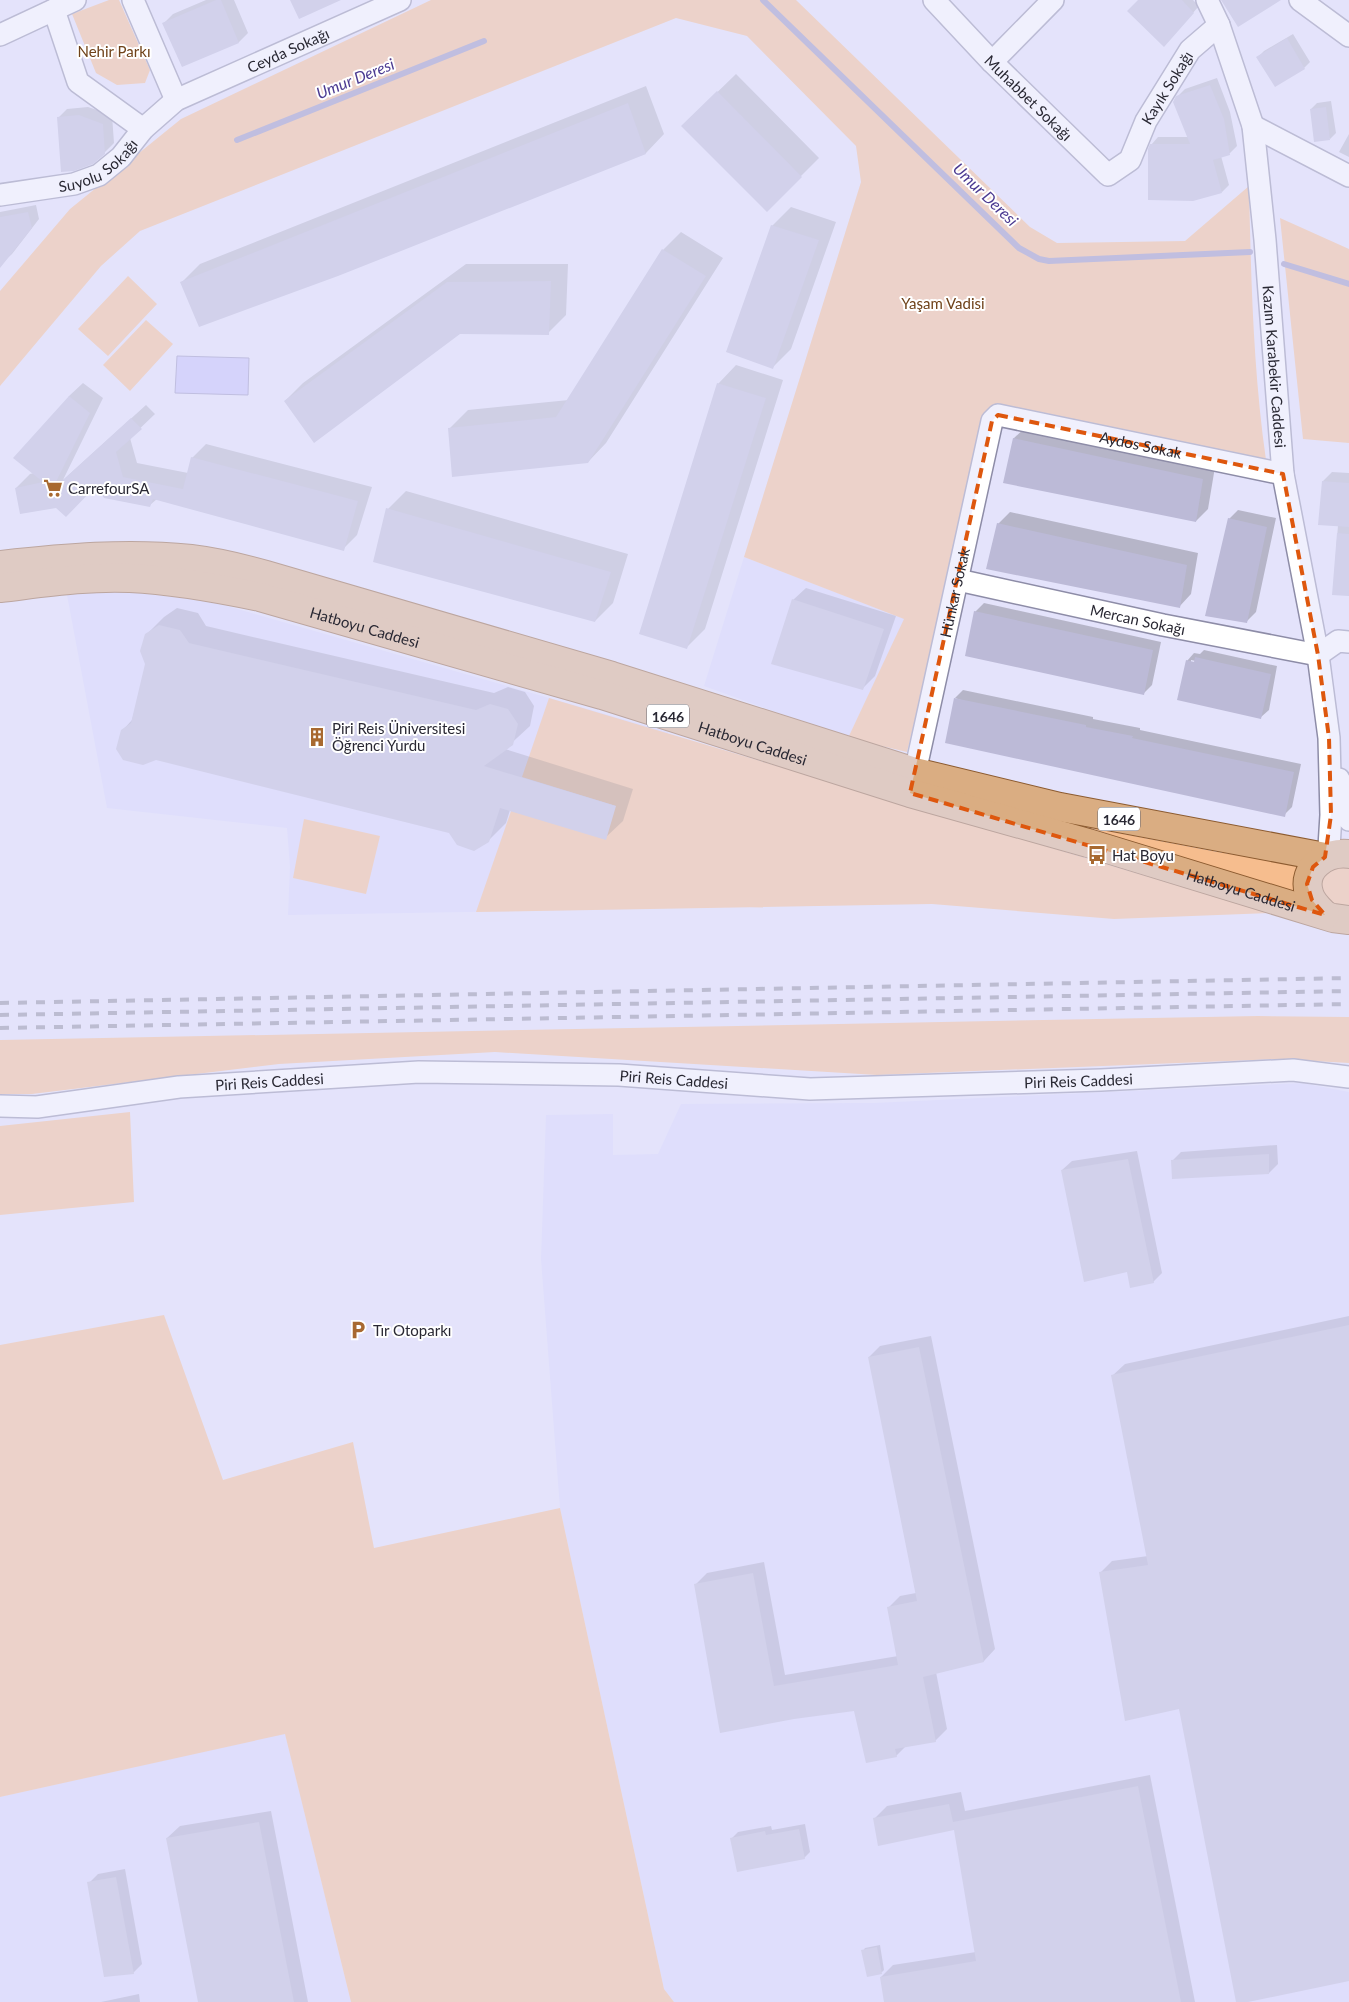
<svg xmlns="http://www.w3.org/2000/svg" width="1349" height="2002" font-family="Lato,sans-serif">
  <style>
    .built { fill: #d9d7fc }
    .green { fill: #f6bd8e }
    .water { fill: #c3befb; stroke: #9591bf }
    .shadow { fill: #0003; fill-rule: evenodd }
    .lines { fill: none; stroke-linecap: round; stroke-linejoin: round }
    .stream { stroke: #9591bf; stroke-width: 6 }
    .building { fill: #bcbad7 }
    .minor-casing { stroke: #8d8ca7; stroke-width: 24 }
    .major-casing { stroke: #8c5b30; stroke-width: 30 }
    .minor { stroke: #fff; stroke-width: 21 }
    .major { stroke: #daad82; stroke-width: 28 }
    .rail { stroke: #8d8c9e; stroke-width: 4; stroke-dasharray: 9 9; stroke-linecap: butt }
    .marked { fill: none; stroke: #de570e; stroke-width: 4; stroke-dasharray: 10 6; stroke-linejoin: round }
    .labels { text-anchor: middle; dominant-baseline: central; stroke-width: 4; stroke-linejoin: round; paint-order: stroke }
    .shield { fill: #fff; stroke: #696870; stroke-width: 1 }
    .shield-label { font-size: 14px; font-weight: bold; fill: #292833 }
    .street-label { font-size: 15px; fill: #292833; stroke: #fff }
    .park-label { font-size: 15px; fill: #6f4219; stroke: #fff }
    .poi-label { font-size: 15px; fill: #292833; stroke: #fff; text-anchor: start }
    .water-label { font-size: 16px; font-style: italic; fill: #4b3a91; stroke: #fff }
  </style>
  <rect width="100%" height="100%" fill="#e4e3fb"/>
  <!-- built -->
  <path class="built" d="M 744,557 L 905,619 L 848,738 L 704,686 Z
    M 116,590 L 213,602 L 668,732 L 634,909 L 288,915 L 290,867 L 287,828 L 107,808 L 67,595 Z
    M 1302,1083 L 1349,1092 L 1349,2002 L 674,2002 L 664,1989 L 560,1508 L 541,1259 L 546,1115 L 613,1114 L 613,1155 L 658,1154 L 681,1104 L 874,1103 Z
    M 285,1733 L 351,2002 L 0,2002 L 0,1797 Z"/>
  <!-- green -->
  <path class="green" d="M 109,0 L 119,0 L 150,70 L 145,83 L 117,85 L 96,73 L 72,14 Z
    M 431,0 L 796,0 L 1030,227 L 1057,243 L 1185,241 L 1249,186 C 1251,277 1253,369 1266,460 L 1040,412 L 994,405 L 985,432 L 907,752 L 848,738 L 904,619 L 744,557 L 861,182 L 856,146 L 747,36 L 676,18 L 140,231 L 101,266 L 0,386 L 0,291 L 70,209 L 181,119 Z
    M 1280,218 L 1349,249 L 1349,443 L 1303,439 Z
    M 128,276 L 157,304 L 108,356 L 78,329 Z
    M 146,320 L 173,344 L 130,391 L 103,365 Z
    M 549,698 L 1270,913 L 1114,919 L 932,904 L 476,912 L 511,811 L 616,806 L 522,777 Z
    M 304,819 L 380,836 L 366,894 L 293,878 Z
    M 1087,827 L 1218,852 L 1306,866 L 1299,895 L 1248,880 Z
    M 1349,866 L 1349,906 L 1342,908 L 1325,901 L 1319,880 L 1326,870 Z
    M 1258,1016 L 1349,1017 L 1349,1063 L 1278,1059 L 877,1075 L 495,1052 L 279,1064 L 32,1094 L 0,1094 L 0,1040 Z
    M 130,1112 L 134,1202 L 0,1215 L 0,1126 Z
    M 164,1315 L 223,1480 L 353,1442 L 374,1548 L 560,1508 L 664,1989 L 674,2002 L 351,2002 L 285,1734 L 0,1797 L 0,1345 Z"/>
  <!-- water -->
  <path class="water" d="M 177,356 L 249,358 L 248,395 L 175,393 Z"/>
  <!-- shadow -->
  <path class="shadow" d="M 206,0 L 234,0 L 248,33 L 239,42 L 182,66 L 164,23 L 173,14 Z
    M 1140,0 L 1193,0 L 1199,6 L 1170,39 Z
    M 1293,34 L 1310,62 L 1304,68 L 1258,57 L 1264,51 Z
    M 736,74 L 819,158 L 767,210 L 701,108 Z
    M 1217,78 L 1230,112 L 1237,146 L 1230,153 L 1221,156 L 1229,185 L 1222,192 L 1151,145 L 1158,137 L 1188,137 L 1177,97 L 1185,89 Z
    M 646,86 L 664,134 L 646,153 L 337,274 L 182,282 L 200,264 Z
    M 1331,101 L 1336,133 L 1330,139 L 1311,109 L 1317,103 Z
    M 88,107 L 112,115 L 114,143 L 104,153 L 58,118 L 67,109 Z
    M 1349,134 L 1349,157 L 1339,152 Z
    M 36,205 L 39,219 L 12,254 L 3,262 L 0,263 L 0,212 Z
    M 791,207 L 836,222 L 791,349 L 773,367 L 772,226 Z
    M 681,232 L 723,258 L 606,443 L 588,462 L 450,428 L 468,410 L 569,400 L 663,250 Z
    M 466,264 L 568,264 L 566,315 L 548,333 L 460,333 L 285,401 L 303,383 Z
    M 736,365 L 783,380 L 705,629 L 687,647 L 718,384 Z
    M 83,383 L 103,398 L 63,480 L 146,405 L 155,414 L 130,438 L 137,463 L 188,473 L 192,458 L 206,444 L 372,487 L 357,535 L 343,549 L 157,499 L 150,505 L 96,484 L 57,506 L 16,488 L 30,474 L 34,473 L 69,396 Z
    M 1027,426 L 1215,467 L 1208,509 L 1196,521 L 1004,482 L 1014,438 Z
    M 1332,472 L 1349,473 L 1349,595 L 1333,594 L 1338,525 L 1323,481 Z
    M 406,491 L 628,554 L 613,603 L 595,621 L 388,509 Z
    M 1238,510 L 1276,518 L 1256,612 L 1247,621 L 1229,519 Z
    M 1010,512 L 1198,553 L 1191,594 L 1179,607 L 998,524 Z
    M 806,588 L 896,616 L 875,676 L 863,688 L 793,600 Z
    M 984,603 L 1161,642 L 1152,685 L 1143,694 L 975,612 Z
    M 177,608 L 198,613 L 206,626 L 494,693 L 508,687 L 525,692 L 534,706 L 530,726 L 505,749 L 633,789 L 623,821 L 605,838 L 510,810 L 506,823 L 488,841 L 450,832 L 122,731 L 132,720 L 147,664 L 146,635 L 164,617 Z
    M 1204,650 L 1277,666 L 1269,710 L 1261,717 L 1187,661 L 1194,653 L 1200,654 ZM 1191,660 L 1201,662 L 1191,663 Z
    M 963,690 L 1093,717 L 1093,719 L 1140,728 L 1140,730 L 1301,764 L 1292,807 L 1284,815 L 955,698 Z
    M 1277,1145 L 1278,1164 L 1269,1173 L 1172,1161 L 1181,1152 Z
    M 1137,1151 L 1162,1273 L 1153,1282 L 1128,1270 L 1062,1170 L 1072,1161 Z
    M 1349,1316 L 1349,1980 L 1238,2002 L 1180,1708 L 1100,1573 L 1112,1561 L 1148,1556 L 1112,1376 L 1125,1364 Z
    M 931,1336 L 995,1649 L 984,1661 L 936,1672 L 947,1729 L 935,1741 L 906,1746 L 896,1756 L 855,1710 L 794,1718 L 696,1584 L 707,1573 L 764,1562 L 785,1675 L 898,1656 L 889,1607 L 900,1596 L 916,1593 L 869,1357 L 880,1346 Z
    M 1150,1775 L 1195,2002 L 886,2002 L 881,1977 L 893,1965 L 976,1952 L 955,1828 L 875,1818 L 887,1806 L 961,1792 L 965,1811 Z
    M 271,1811 L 308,2002 L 199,2002 L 167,1838 L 180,1826 Z
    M 805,1824 L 810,1852 L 804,1858 L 732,1838 L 738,1832 L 771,1826 L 772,1830 Z
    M 125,1869 L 142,1964 L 133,1973 L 89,1883 L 98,1874 Z
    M 880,1945 L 884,1970 L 882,1972 L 868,1975 L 863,1951 L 865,1948 Z
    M 139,1994 L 140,2002 L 101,2002 Z"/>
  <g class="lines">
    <!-- stream -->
    <path class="stream" d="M 763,0 L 1019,248 L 1039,259 L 1049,261 L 1250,252
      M 237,140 L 484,41
      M 1284,264 L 1349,284"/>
  </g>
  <!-- building -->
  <path class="building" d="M 216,0 L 221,0 L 239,43 L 182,67 L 162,23 Z
    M 290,0 L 341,0 L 299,19 Z
    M 1138,0 L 1182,0 L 1194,13 L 1164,47 L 1127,11 Z
    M 1221,0 L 1281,0 L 1238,27 Z
    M 1287,38 L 1305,69 L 1275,87 L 1256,57 Z
    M 1210,85 L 1224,119 L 1230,155 L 1213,160 L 1222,193 L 1193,201 L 1148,200 L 1148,149 L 1150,144 L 1190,144 L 1173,102 L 1176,96 Z
    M 717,91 L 802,177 L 767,212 L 681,126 Z
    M 628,103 L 646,154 L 338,276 L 199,327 L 180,282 Z
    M 1326,107 L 1330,140 L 1314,142 L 1310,109 Z
    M 79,115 L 103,124 L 105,154 L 93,164 L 74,171 L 61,172 L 57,117 Z
    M 28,212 L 32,228 L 0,268 L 0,217 Z
    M 771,225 L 819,240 L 773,369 L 726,352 Z
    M 662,249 L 706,276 L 588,463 L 452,477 L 448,428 L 556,417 Z
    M 551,281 L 549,335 L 460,334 L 314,443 L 284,401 L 447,282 Z
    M 717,383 L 766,398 L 687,649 L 639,634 Z
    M 69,396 L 90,413 L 52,490 L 131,418 L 142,429 L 116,452 L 123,477 L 183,489 L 191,457 L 358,501 L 344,551 L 153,499 L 150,507 L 104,498 L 96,486 L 66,517 L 56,508 L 20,514 L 15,488 L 43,482 L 13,458 Z
    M 1013,438 L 1203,479 L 1196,522 L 1003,483 Z
    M 1322,481 L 1349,483 L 1349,527 L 1318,525 Z
    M 386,508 L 611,572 L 595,622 L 373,562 Z
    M 1228,518 L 1267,527 L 1247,623 L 1205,616 Z
    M 997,523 L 1187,565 L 1180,608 L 986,569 Z
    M 1337,533 L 1349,534 L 1349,596 L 1332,595 Z
    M 792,599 L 884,629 L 863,690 L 771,664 Z
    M 974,611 L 1153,650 L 1144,695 L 965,656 Z
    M 159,625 L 180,630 L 189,643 L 476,710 L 490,704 L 508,709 L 518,724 L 513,745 L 484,766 L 616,806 L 606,840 L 500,808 L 489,842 L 474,851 L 457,845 L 449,833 L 156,760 L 143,765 L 123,760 L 116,749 L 121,730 L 131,723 L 145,664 L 140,651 L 145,634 Z
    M 1195,657 L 1271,674 L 1261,719 L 1177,700 L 1186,660 L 1194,662 Z
    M 954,698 L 1086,725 L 1086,727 L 1133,736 L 1132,738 L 1294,772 L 1285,817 L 945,743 Z
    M 1269,1154 L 1269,1174 L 1172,1179 L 1171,1160 Z
    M 1128,1159 L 1154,1283 L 1130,1288 L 1127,1272 L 1084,1282 L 1061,1170 Z
    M 1349,1325 L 1349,1981 L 1248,2002 L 1236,2002 L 1179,1709 L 1125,1721 L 1099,1572 L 1148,1565 L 1111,1375 Z
    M 919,1347 L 984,1662 L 923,1677 L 936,1742 L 895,1749 L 897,1757 L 866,1763 L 854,1711 L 794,1719 L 720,1733 L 694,1584 L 753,1573 L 774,1686 L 898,1665 L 887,1607 L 917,1601 L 868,1357 Z
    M 1138,1786 L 1181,2002 L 884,2002 L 880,1977 L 976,1961 L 954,1830 L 878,1846 L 873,1818 L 949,1804 L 953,1822 Z
    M 259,1822 L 294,2002 L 198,2002 L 166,1838 Z
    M 799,1829 L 805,1859 L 737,1872 L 730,1838 L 765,1831 L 766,1835 Z
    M 116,1877 L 134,1974 L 104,1977 L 87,1882 Z
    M 877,1947 L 882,1974 L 867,1977 L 861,1950 Z"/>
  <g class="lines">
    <!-- minor casing -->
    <g class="minor-casing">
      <g id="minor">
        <path d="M 133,0 L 176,100"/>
        <path id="s1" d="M 934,0 L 992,62 L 1108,175 L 1130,160 L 1146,121 L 1190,50 L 1219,25"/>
        <path id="s2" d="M 1207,0 L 1219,25 L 1253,126 L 1265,240 L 1283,474 L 1318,655 L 1329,738 L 1331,815 L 1329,847 L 1325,857"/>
        <path d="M 1300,0 L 1349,36"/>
        <path d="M 54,10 L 78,82 L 143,129"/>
        <path d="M 0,35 L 75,0"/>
        <path d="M 992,62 L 1053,0"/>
        <path d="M 1253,126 L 1349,176"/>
        <path id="s3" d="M 0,195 L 74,184 L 99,175 L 121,157 L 143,129 L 176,100 L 400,0"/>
        <path id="s4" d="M 958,580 L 1163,625 L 1318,655 L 1338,641 L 1349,642"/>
        <path d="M 1339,779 L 1349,820"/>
        <path id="s5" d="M 912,786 L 992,421 L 998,415 L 1283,474"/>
        <path id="s6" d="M 0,1106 L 37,1107 L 179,1087 L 419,1072 L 619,1075 L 810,1089 L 1101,1080 L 1293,1070 L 1349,1077"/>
      </g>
    </g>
    <!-- major casing -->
    <g class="major-casing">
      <g id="major">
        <path d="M 0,565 C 64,558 127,552 191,559 C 216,562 241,568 266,575 L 612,676 L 915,772 L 1060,807 L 1325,857"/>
        <path id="s7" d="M 0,588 C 43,583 87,576 130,578 C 174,580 217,588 260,597 L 602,695 L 910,793 L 1088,843 L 1333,918 L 1349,920"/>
        <path d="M 1325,915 C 1318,908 1311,902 1309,893 C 1301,868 1327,851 1349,854"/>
      </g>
    </g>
    <!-- minor -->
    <use href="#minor" class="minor"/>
    <!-- major -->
    <use href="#major" class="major"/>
    <!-- rail -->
    <path class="rail" d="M 0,1003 L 1349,978
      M 0,1015 L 1349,991
      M 0,1028 L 1349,1004"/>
  </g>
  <!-- marked area -->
  <path d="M0 0H1349V2002H0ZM 998,415 L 1283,474 L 1318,655 L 1329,738 L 1331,815 L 1325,857 L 1313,867 L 1307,884 L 1312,900 L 1325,915 L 910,793 L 992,421 Z" fill="#e4e3fb" fill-opacity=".55" fill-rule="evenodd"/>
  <path class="marked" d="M 998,415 L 1283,474 L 1318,655 L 1329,738 L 1331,815 L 1325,857 L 1313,867 L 1307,884 L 1312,900 L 1325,915 L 910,793 L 992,421 Z"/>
  <!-- icons -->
  <defs>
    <g id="supermarket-bare" transform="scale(1.5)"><path d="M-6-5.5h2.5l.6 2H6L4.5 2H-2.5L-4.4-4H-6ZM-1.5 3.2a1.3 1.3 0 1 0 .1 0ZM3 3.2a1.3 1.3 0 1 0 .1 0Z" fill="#a86930" stroke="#fff" stroke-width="2.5" paint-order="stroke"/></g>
    <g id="building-bare" transform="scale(1.5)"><path d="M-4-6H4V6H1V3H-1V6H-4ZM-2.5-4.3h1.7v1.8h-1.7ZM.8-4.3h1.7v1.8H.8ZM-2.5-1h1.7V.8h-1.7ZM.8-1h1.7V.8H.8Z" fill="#a86930" stroke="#fff" stroke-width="2.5" paint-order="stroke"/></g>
    <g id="bus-bare" transform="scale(1.5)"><path d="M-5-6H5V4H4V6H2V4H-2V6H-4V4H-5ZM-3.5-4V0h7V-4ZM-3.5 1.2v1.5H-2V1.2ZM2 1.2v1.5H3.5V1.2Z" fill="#a86930" stroke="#fff" stroke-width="2.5" paint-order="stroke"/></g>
    <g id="parking-bare" transform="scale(1.5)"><path d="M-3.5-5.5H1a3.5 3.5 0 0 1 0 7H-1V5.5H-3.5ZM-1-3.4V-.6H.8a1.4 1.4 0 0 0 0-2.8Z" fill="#a86930" stroke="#fff" stroke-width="2.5" paint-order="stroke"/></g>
  </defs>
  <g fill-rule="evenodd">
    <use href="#supermarket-bare" x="53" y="488"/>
    <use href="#building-bare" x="317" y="737"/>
    <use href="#bus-bare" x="1097" y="855"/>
    <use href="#parking-bare" x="358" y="1330"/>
  </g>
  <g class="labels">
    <!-- shield labels -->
    <g class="shield">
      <rect x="647" y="704.5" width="42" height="23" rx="4"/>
      <rect x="1098" y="807.5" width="42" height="23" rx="4"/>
    </g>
    <g class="shield-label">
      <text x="668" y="716">1646</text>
      <text x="1119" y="819">1646</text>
    </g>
    <!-- street labels -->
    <g class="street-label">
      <text stroke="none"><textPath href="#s3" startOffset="332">Ceyda Sokağı</textPath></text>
      <text stroke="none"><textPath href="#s1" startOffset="355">Kayık Sokağı</textPath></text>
      <text stroke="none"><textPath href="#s1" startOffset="136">Muhabbet Sokağı</textPath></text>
      <text stroke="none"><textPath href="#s3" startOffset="105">Suyolu Sokağı</textPath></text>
      <text stroke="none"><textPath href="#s2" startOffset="376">Kazım Karabekir Caddesi</textPath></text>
      <text stroke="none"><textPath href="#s5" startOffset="528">Aydos Sokak</textPath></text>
      <text stroke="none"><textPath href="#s5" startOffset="198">Hünkar Sokak</textPath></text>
      <text stroke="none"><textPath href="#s4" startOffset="184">Mercan Sokağı</textPath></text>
      <text stroke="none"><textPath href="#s7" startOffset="371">Hatboyu Caddesi</textPath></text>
      <text stroke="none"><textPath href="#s7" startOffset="776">Hatboyu Caddesi</textPath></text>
      <text stroke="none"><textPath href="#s7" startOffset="1286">Hatboyu Caddesi</textPath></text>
      <text stroke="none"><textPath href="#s6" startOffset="676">Piri Reis Caddesi</textPath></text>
      <text stroke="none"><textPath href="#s6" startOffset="1081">Piri Reis Caddesi</textPath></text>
      <text stroke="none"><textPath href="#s6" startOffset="271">Piri Reis Caddesi</textPath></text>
    </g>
    <!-- park labels -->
    <g class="park-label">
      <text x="114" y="51">Nehir Parkı</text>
      <text x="943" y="303">Yaşam Vadisi</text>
    </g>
    <!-- poi labels -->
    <g class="poi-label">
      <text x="68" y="488">CarrefourSA</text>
      <text x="332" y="728">Piri Reis Üniversitesi<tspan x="332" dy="17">Öğrenci Yurdu</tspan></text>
      <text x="1112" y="855">Hat Boyu</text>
      <text x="373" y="1330">Tır Otoparkı</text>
    </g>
    <!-- water labels -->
    <g class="water-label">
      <text transform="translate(355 78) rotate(-22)">Umur Deresi</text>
      <text transform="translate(986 194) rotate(44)">Umur Deresi</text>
    </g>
  </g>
</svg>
